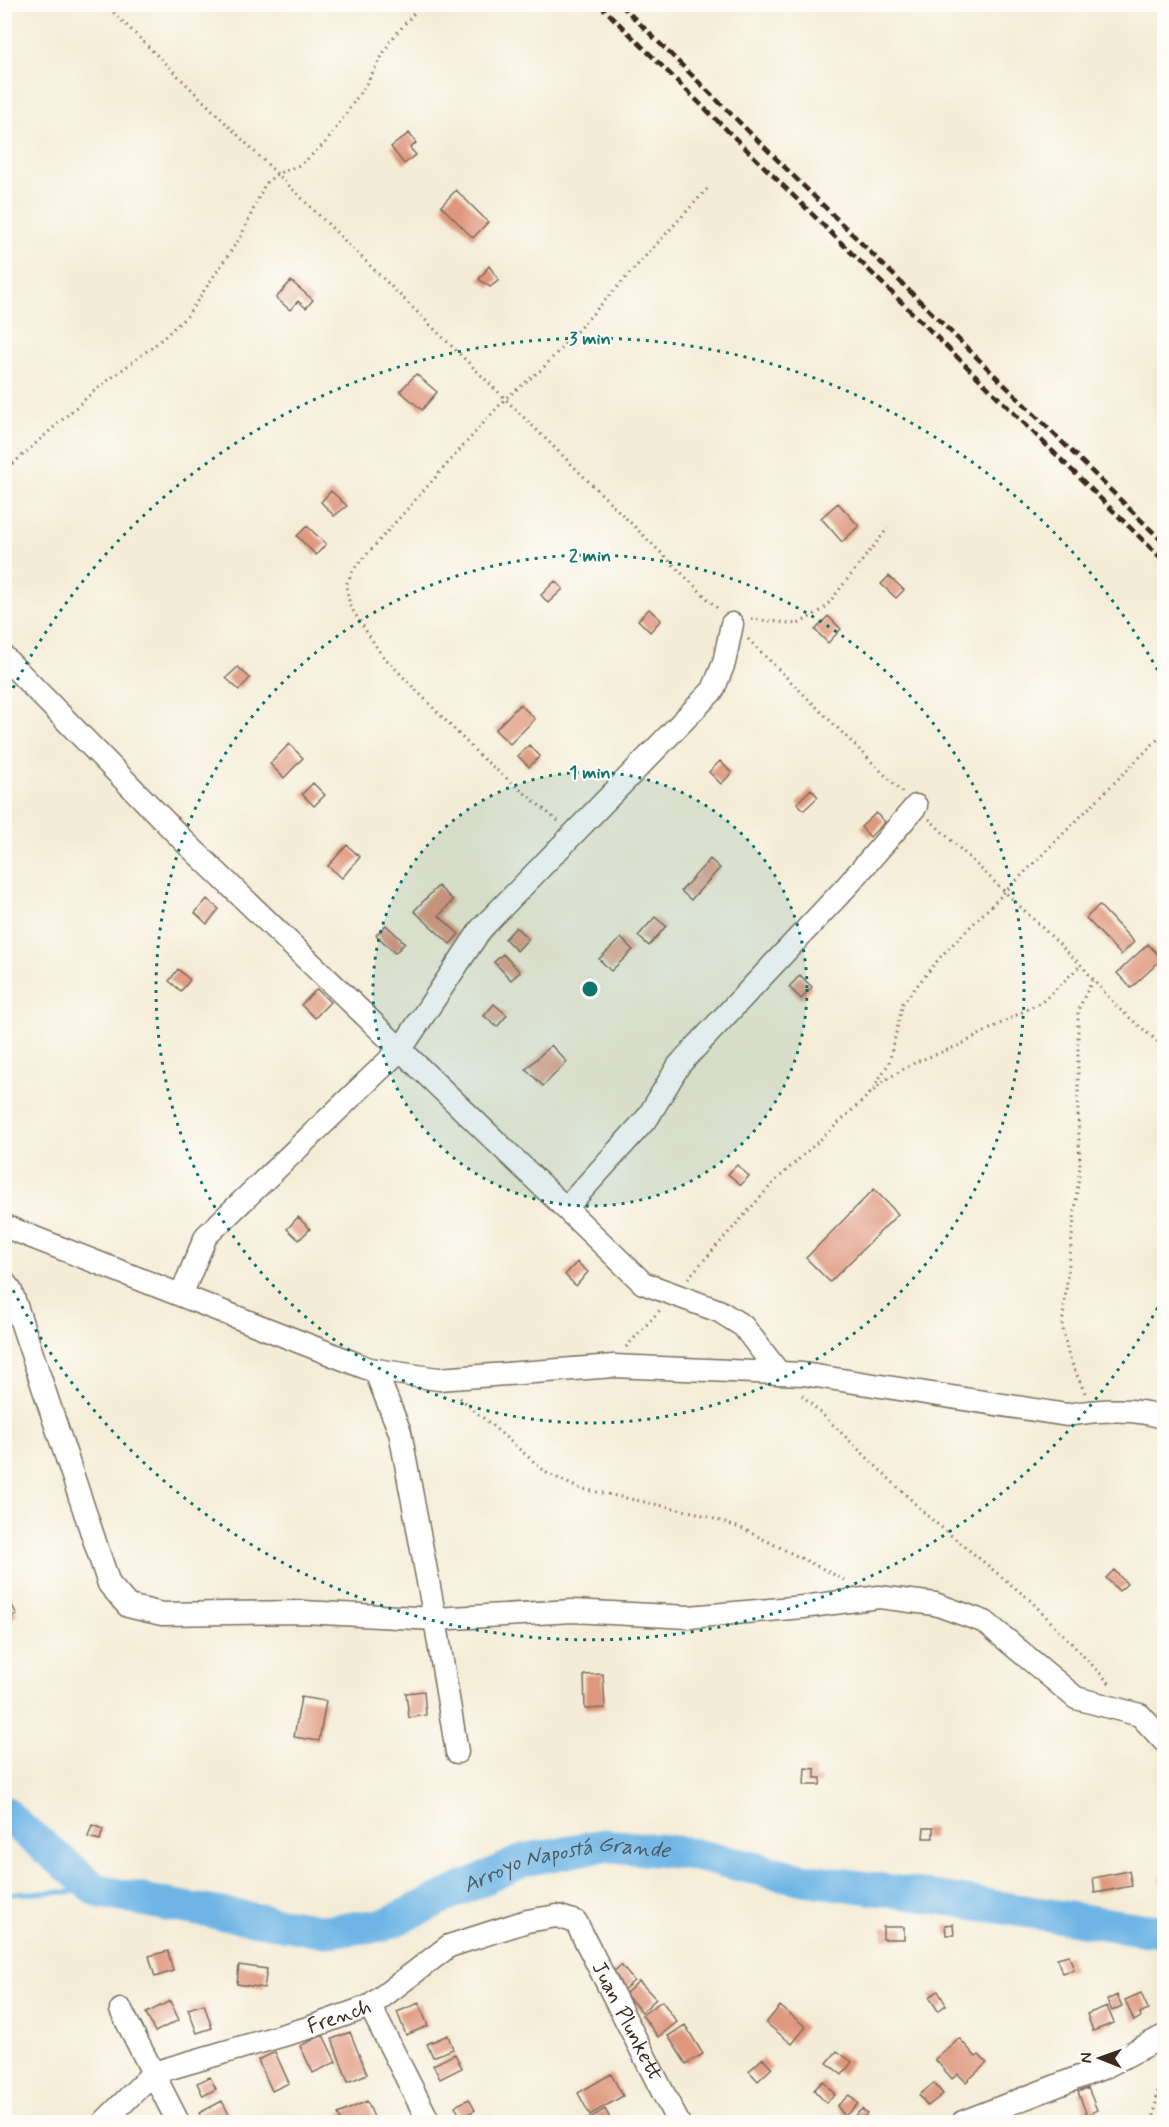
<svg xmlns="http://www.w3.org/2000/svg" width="1169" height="2127" font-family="Mynerve,sans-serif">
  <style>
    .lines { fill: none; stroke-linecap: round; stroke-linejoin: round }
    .stream { stroke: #6eb5e5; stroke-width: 5 }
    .river { stroke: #6eb5e5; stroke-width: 33 }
    .building { fill: #df977e }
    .minor-casing { stroke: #7c6e5e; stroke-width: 25 }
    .path { stroke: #7c6e5e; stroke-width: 3; stroke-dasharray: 1.5 4.5; stroke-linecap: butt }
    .minor { stroke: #fff; stroke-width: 22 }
    .rail { stroke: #3b2a1e; stroke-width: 4.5; stroke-dasharray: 9 4.5; stroke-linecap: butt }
    .ring { fill: none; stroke: #0f766e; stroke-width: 3; stroke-dasharray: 3 6 }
    .labels { text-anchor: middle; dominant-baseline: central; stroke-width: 4.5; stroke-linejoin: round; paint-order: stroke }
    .street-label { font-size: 21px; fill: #3b2a1e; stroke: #fdfcf7 }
    .water-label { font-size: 22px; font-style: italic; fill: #4d5b64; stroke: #fdfcf7 }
    .centre { fill: #0f766e; stroke: #fdfcf7; stroke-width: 3 }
    .ring-label { font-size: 18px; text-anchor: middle; font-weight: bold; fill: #0f766e; stroke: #fdfcf7; stroke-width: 4.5; stroke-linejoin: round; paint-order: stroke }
  </style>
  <rect width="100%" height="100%" fill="#fdfcf7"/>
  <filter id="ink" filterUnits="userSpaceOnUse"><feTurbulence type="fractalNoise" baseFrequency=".0167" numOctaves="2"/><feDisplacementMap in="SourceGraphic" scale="12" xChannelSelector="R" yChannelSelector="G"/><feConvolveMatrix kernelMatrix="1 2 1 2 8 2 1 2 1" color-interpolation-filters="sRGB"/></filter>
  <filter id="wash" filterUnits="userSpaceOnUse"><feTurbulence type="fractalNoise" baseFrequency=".008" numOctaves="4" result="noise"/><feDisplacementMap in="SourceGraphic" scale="24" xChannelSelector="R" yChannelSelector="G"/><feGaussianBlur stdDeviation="1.35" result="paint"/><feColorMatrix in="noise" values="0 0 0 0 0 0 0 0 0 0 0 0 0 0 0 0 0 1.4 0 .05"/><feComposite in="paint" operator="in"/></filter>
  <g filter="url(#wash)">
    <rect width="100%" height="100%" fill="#f4ecd6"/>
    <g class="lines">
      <!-- stream -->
      <path class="stream" d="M 4,1894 L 98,1891"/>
      <!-- river -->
      <path class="river" id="s1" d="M 4,1812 L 21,1828 L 98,1891 L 168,1905 L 325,1931 L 384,1925 L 524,1860 L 604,1845 L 686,1853 L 803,1879 L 920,1895 L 1147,1930 L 1164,1931"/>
    </g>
    <g id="blocks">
      <!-- building -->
      <path class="building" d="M 409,133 L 416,143 L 410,148 L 416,155 L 404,164 L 391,147 Z
        M 456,190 L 488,222 L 473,238 L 441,206 Z
        M 489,266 L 499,280 L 490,287 L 479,279 Z
        M 291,281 L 313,300 L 306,308 L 298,301 L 290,310 L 276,298 Z
        M 416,374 L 437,392 L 422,410 L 400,391 Z
        M 331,491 L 347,506 L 334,516 L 321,502 Z
        M 838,503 L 859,526 L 842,542 L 821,518 Z
        M 307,526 L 326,544 L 316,555 L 297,536 Z
        M 889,576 L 904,590 L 896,598 L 881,584 Z
        M 555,581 L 563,589 L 548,603 L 541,595 Z
        M 649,609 L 661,620 L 650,632 L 638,620 Z
        M 828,616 L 841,629 L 828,643 L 815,630 Z
        M 238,667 L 250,678 L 239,690 L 226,678 Z
        M 520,704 L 535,719 L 510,744 L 495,730 Z
        M 289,744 L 303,758 L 284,778 L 270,764 Z
        M 529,745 L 540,756 L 529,767 L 518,756 Z
        M 720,761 L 732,773 L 721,784 L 709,772 Z
        M 313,783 L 325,795 L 314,806 L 302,794 Z
        M 811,789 L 818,797 L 804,810 L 797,803 Z
        M 876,813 L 885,822 L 870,837 L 861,827 Z
        M 347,845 L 360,857 L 342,878 L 328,866 Z
        M 710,859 L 720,868 L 691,900 L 681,891 Z
        M 438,886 L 453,900 L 439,916 L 459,934 L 450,944 L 414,911 Z
        M 207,899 L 219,909 L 207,924 L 195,913 Z
        M 1099,905 L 1134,942 L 1121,955 L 1086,918 Z
        M 655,917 L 666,926 L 649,946 L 638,936 Z
        M 386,925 L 405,943 L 395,953 L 376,935 Z
        M 516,927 L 528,939 L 517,951 L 505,939 Z
        M 621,938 L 633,950 L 611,971 L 599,959 Z
        M 1148,944 L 1162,959 L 1131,988 L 1117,973 Z
        M 503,954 L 520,972 L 511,980 L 494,962 Z
        M 178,969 L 190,980 L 181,991 L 169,981 Z
        M 800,975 L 812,987 L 801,999 L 789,987 Z
        M 317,989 L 330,1002 L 315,1018 L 301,1005 Z
        M 494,1004 L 507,1015 L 497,1027 L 484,1016 Z
        M 551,1045 L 567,1062 L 543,1086 L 526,1069 Z
        M 737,1165 L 749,1176 L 741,1185 L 728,1174 Z
        M 874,1189 L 898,1214 L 830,1282 L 806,1258 Z
        M 298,1217 L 310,1229 L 299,1240 L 287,1229 Z
        M 577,1262 L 588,1272 L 576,1286 L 565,1275 Z
        M 1114,1570 L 1127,1584 L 1119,1591 L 1106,1578 Z
        M 11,1603 L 17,1615 L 4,1621 L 4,1607 Z
        M 603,1674 L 605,1708 L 585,1709 L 584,1675 Z
        M 424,1691 L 426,1715 L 409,1718 L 406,1693 Z
        M 301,1697 L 326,1701 L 319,1741 L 294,1737 Z
        M 805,1768 L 815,1769 L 815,1778 L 821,1778 L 820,1785 L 804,1785 Z
        M 92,1825 L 103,1829 L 100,1840 L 88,1837 Z
        M 924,1828 L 933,1828 L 933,1838 L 923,1838 Z
        M 1129,1871 L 1132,1886 L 1095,1893 L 1093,1878 Z
        M 1164,1876 L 1164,1896 L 1159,1877 Z
        M 953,1924 L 954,1935 L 946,1935 L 945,1925 Z
        M 883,1927 L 904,1927 L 904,1939 L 883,1939 Z
        M 168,1951 L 173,1971 L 155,1977 L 149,1956 Z
        M 1069,1955 L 1074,1970 L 1062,1973 L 1057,1958 Z
        M 239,1965 L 267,1969 L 264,1988 L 237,1984 Z
        M 621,1965 L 634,1981 L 622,1991 L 609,1976 Z
        M 639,1981 L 656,1999 L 642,2012 L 625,1994 Z
        M 938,1991 L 946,2005 L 938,2011 L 929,1997 Z
        M 1141,1993 L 1148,2009 L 1140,2013 L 1141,2017 L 1134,2021 L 1125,2000 Z
        M 1117,1995 L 1122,2006 L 1112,2011 L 1107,2000 Z
        M 170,2001 L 179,2020 L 155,2032 L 146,2013 Z
        M 662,2001 L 677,2022 L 658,2037 L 642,2015 Z
        M 419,2003 L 428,2026 L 406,2035 L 397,2012 Z
        M 204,2004 L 212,2028 L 197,2033 L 188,2009 Z
        M 780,2006 L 806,2027 L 792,2044 L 766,2023 Z
        M 1107,2006 L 1114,2023 L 1093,2031 L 1087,2014 Z
        M 685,2025 L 703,2054 L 686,2064 L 668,2036 Z
        M 350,2032 L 367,2074 L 348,2082 L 332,2039 Z
        M 323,2035 L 336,2062 L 313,2073 L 300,2046 Z
        M 448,2035 L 453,2049 L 433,2057 L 427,2044 Z
        M 959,2038 L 976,2057 L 979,2055 L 987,2063 L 966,2082 L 958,2074 L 952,2079 L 935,2059 Z
        M 837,2051 L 852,2062 L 842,2075 L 827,2063 Z
        M 275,2052 L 289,2083 L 272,2091 L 258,2060 Z
        M 455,2054 L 462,2068 L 440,2079 L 433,2065 Z
        M 763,2058 L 772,2068 L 758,2081 L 749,2071 Z
        M 611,2074 L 623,2096 L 590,2115 L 578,2093 Z
        M 210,2077 L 216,2089 L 203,2096 L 197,2083 Z
        M 823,2081 L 835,2095 L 826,2103 L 814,2090 Z
        M 934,2083 L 943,2094 L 928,2106 L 919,2095 Z
        M 1088,2088 L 1097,2110 L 1087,2115 L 1078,2092 Z
        M 849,2095 L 858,2104 L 845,2116 L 837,2106 Z
        M 469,2099 L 475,2110 L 461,2118 L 455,2106 Z
        M 222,2101 L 233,2122 L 204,2122 L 199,2113 Z
        M 367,2101 L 376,2122 L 341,2122 L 338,2114 Z
        M 605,2109 L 612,2122 L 583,2122 Z
        M 862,2109 L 867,2114 L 858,2122 L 848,2122 Z
        M 490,2115 L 493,2122 L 475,2122 Z"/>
    </g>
  </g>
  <g filter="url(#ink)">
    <use href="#blocks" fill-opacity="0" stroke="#7c6e5e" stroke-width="1.5"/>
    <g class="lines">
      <!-- minor casing -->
      <g class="minor-casing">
        <g id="minor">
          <path d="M 4,657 L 185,842 L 643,1283 L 719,1311 L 743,1326 L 779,1373"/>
          <path d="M 566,1208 L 648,1117 L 679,1065 L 848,885 L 916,806"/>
          <path d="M 4,1226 L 369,1369 L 438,1379 L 614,1366 L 803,1374 L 1067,1415 C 1096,1410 1137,1407 1164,1418"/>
          <path d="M 4,1282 L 11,1291 L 109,1584 L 128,1606 L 162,1614 L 303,1612 L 435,1619 L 572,1611 L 689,1617 L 803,1607 L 879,1597 L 935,1604 L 985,1622 L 1076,1698 L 1140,1715 L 1164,1741"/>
          <path d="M 181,1295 L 206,1236 L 401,1049 L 481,929 L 713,690 L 724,663 L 732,624"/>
          <path d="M 375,1370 L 400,1432 L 435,1619 L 457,1752"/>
          <path d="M 370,2006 L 429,2122"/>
          <path d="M 121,2010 L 178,2122"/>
          <path id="s2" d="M 104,2122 L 153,2073 L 308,2028 L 370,2006 L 449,1946 L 527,1921 L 557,1916 L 576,1922 L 678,2122"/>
          <path d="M 963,2122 L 1105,2067 L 1164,2036"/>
        </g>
      </g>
      <!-- path -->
      <path class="path" d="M 105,4 L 718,609
        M 4,472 L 93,392 L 160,341 L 187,316 L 241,236 L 265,184 L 277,174 L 302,164 L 327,141 L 365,86 L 391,40 L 422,4
        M 751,619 L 798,624 L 824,609 L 888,528
        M 748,639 L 903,793
        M 929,819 L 1081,965 L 1117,1007 L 1164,1047
        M 558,821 L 481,757 L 381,654 L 350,606 L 346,585 L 353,570 L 505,399 L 542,369 L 709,187
        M 870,1093 L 889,1063 L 903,1003 L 942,955 L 1164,733
        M 688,1278 L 774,1182 L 885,1080 L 916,1062 L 960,1045 L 1043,1001 L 1081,965
        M 626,1347 L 660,1310
        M 1085,1393 L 1069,1357 L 1062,1326 L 1080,1166 L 1078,1111 L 1078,1010 L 1093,979
        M 802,1395 L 930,1518 L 1031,1601 L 1112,1686
        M 460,1398 L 547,1473 L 578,1488 L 697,1513 L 743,1529 L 845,1580
        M 1153,2122 L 1158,2090 L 1164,2071"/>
      <!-- minor -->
      <use href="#minor" class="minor"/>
      <!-- rail -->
      <path class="rail" d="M 599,4 L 1164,561
        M 620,4 L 1164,543"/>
    </g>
  </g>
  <!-- distance rings -->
  <circle cx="590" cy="989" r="217" fill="#0f766e" fill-opacity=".12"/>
  <g class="ring">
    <circle cx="590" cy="989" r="217"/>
    <circle cx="590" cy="989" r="434"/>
    <path d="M1162 1300A651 651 0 0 1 5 1274M5 704A651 651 0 0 1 1162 678"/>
  </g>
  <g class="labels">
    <!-- street labels -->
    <g class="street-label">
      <text stroke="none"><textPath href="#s2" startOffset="264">French</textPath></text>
      <text stroke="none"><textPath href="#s2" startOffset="640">Juan Plunkett</textPath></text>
    </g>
    <!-- water labels -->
    <g class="water-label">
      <text stroke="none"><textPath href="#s1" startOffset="608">Arroyo Napostá Grande</textPath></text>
    </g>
  </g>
  <circle cx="590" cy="989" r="9" class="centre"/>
  <g class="ring-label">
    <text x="590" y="344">3 min</text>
    <text x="590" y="561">2 min</text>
    <text x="590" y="778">1 min</text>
  </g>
  <!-- margin -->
  <rect width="1169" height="2127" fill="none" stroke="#fdfcf7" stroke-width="24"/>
  <!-- north arrow -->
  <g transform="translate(1100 2058) rotate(271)" stroke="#fdfcf7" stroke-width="4.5" paint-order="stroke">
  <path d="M0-4.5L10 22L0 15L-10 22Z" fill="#3b2a1e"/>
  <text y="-9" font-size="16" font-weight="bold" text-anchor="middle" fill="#3b2a1e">N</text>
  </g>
</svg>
